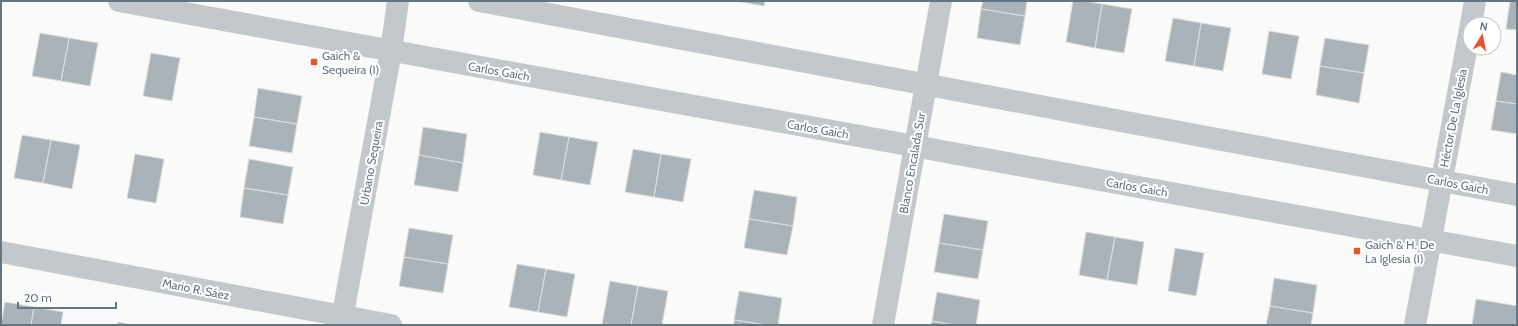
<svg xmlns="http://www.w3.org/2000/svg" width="1518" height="326" font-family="Cabin,sans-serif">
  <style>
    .building { fill: #aab3b9; stroke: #dcdcda }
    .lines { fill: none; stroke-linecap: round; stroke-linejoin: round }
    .minor { stroke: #c3c8cc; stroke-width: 22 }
    .tertiary { stroke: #c3c8cc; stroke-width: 22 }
    .poi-dot { fill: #e4572e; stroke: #fff; stroke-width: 1.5 }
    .labels { text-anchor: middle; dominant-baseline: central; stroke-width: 4; stroke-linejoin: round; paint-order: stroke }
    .poi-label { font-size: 12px; fill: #657683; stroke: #fff; text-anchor: start }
    .street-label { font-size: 12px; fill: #657683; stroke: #fff }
  </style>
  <rect width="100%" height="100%" fill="#fafaf8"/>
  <!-- building -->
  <path class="building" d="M 735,1 L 765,1 L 764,6 Z
    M 983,1 L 1027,1 L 1025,16 L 981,9 Z
    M 1073,1 L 1085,1 L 1102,4 L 1095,48 L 1066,42 Z
    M 1510,1 L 1517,1 L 1517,30 L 1506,29 Z
    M 1102,4 L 1132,9 L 1124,53 L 1095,48 Z
    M 981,9 L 1025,16 L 1020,45 L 977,38 Z
    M 1173,18 L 1201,23 L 1194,66 L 1165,61 Z
    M 1201,23 L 1231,28 L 1223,71 L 1194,66 Z
    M 1269,31 L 1299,36 L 1291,79 L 1262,74 Z
    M 40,33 L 69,38 L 61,81 L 32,76 Z
    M 69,38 L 98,43 L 90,86 L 61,81 Z
    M 1325,38 L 1369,45 L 1364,73 L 1320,66 Z
    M 151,53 L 180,58 L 172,101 L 143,96 Z
    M 1320,66 L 1364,73 L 1359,103 L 1316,95 Z
    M 1501,72 L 1517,75 L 1517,104 L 1496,101 Z
    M 258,88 L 302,96 L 297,124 L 254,117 Z
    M 1496,101 L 1517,104 L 1517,134 L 1491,130 Z
    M 254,117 L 297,124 L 292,153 L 249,146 Z
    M 423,127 L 467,134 L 463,163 L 419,155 Z
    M 540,132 L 569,137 L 561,180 L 533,175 Z
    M 22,135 L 51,140 L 43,183 L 14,178 Z
    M 569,137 L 598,142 L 590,185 L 561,180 Z
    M 51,140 L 80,145 L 72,189 L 43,183 Z
    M 633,149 L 661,154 L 654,197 L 625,192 Z
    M 135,154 L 164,159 L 156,203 L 127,198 Z
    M 661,154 L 691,159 L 683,202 L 654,197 Z
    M 419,155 L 463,163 L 458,192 L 414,185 Z
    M 249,159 L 293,167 L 288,195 L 244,188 Z
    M 244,188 L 288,195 L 283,224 L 240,217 Z
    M 754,190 L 797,197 L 793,226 L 749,219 Z
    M 944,214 L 988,221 L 983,250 L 939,243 Z
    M 749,219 L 793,226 L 787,255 L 744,248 Z
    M 409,228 L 453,235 L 448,264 L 404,257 Z
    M 1086,232 L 1115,237 L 1107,280 L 1079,275 Z
    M 1115,237 L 1144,242 L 1137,285 L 1107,280 Z
    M 939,243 L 983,250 L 978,279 L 934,272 Z
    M 1175,248 L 1204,253 L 1196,296 L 1168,291 Z
    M 404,257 L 448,264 L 443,293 L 399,286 Z
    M 517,264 L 546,269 L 538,312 L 509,307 Z
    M 546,269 L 575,274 L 567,317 L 538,312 Z
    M 1274,278 L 1317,285 L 1313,313 L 1270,306 Z
    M 610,281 L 638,286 L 631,325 L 602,324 Z
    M 638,286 L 668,291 L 662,325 L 631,325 Z
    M 739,291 L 782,298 L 778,325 L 767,325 L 734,320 Z
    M 937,292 L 980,300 L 976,325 L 954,325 L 932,321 Z
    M 1476,299 L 1517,306 L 1516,325 L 1472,325 Z
    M 5,302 L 34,307 L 31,325 L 1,325 Z
    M 1270,306 L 1313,313 L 1311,325 L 1266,325 Z
    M 34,307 L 63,312 L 61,325 L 31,325 Z
    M 734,320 L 767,325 L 734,325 Z
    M 932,321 L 954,325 L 931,325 Z
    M 118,322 L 133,325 L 118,325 Z"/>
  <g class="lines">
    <!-- minor -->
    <path class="minor" d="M 1471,24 L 1475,1
      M 1,252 L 391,325
      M 341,325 L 391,51 L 398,1
      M 883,325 L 941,1
      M 1415,325 L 1470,29"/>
    <!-- tertiary -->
    <path class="tertiary" d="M 119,1 L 1517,256
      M 479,1 L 1517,195"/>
  </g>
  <!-- markers -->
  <g class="poi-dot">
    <rect x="310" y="58" width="8" height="8" rx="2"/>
    <rect x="1353" y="247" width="8" height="8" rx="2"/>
  </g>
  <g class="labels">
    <!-- poi labels -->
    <g class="poi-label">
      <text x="322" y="55">Gaich &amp;<tspan x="322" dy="14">Sequeira (I)</tspan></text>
      <text x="1365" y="244">Gaich &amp; H. De<tspan x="1365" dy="14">La Iglesia (I)</tspan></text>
    </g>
    <!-- street labels -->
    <g class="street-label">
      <text transform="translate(499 71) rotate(10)">Carlos Gaich</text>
      <text transform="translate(1453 118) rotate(-79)">Héctor De La Iglesia</text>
      <text transform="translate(818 129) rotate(10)">Carlos Gaich</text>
      <text transform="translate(371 163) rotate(-80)">Urbano Sequeira</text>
      <text transform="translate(912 163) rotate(-80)">Blanco Encalada Sur</text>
      <text transform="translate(1458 184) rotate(11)">Carlos Gaich</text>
      <text transform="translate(1137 187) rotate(10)">Carlos Gaich</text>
      <text transform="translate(196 289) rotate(11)">Mario R. Sáez</text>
    </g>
  </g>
  <!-- border -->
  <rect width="1518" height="326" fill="none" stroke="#657683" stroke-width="4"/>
  <!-- north arrow -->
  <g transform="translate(1482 36) rotate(10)"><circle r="19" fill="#ffffff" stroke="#c1c8cd"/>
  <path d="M0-3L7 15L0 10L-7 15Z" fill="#e4572e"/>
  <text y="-6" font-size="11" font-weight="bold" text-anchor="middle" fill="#657683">N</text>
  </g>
  <!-- scale -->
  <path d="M18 302v6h98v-6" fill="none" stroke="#657683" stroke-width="2"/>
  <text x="24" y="302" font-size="12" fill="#657683" stroke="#ffffff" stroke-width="3" paint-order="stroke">20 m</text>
</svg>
